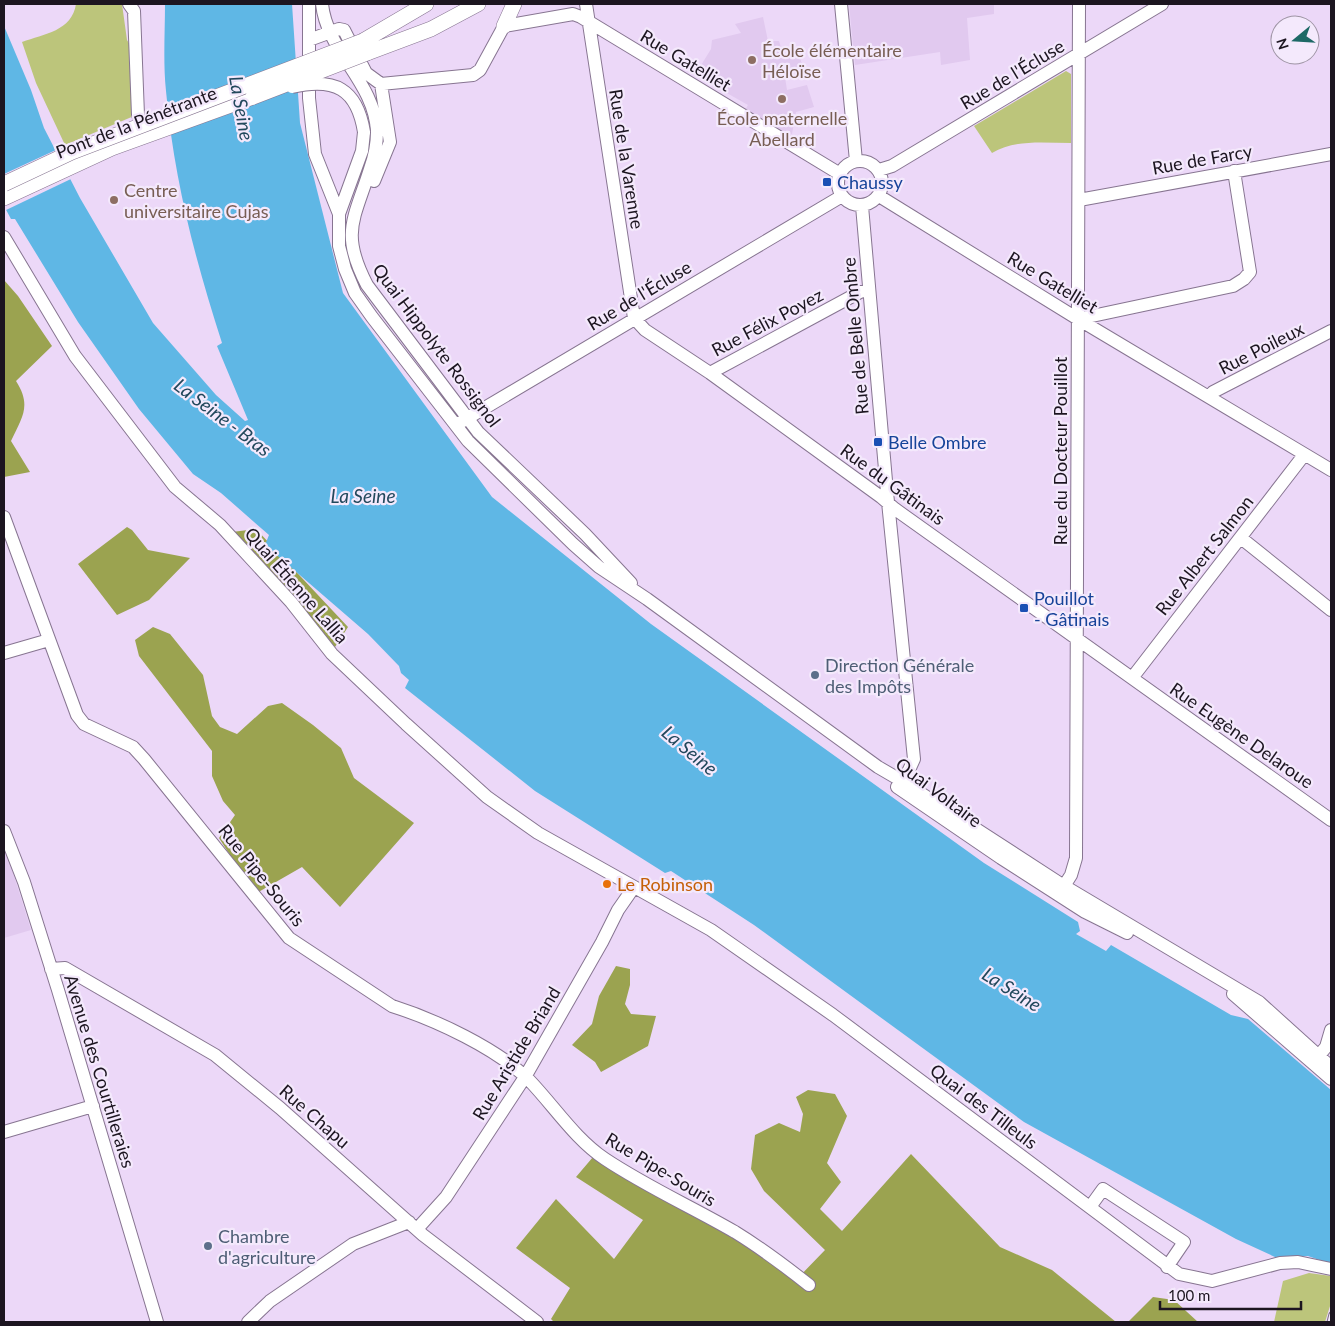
<svg xmlns="http://www.w3.org/2000/svg" width="1335" height="1326" font-family="Lato,sans-serif">
  <style>
    .built { fill: #e1c9ef }
    .green { fill: #bcc57b }
    .forest { fill: #9ba350 }
    .water { fill: #5fb7e5 }
    .pier { fill: #ecd8f8 }
    .lines { fill: none; stroke-linecap: round; stroke-linejoin: round }
    .minor-casing { stroke: #877591; stroke-width: 14 }
    .major-casing { stroke: #877591; stroke-width: 16 }
    .minor { stroke: #fff; stroke-width: 12 }
    .major { stroke: #fff; stroke-width: 15 }
    .rail-casing { stroke: #7e7185; stroke-width: 5 }
    .rail { stroke: #f4e9fc; stroke-width: 3; stroke-dasharray: 9; stroke-linecap: butt }
    .minor-bridge-casing { stroke: #877591; stroke-width: 14; stroke-linecap: butt }
    .major-bridge-casing { stroke: #877591; stroke-width: 16; stroke-linecap: butt }
    .minor-bridge { stroke: #fff; stroke-width: 12 }
    .major-bridge { stroke: #fff; stroke-width: 15 }
    .education-dot { fill: #8d6e63; stroke: #f4e9fc; stroke-width: 2 }
    .transit-dot { fill: #1a4fb4; stroke: #f4e9fc; stroke-width: 2 }
    .service-dot { fill: #5c6f8a; stroke: #f4e9fc; stroke-width: 2 }
    .food-dot { fill: #e8710a; stroke: #f4e9fc; stroke-width: 2 }
    .labels { text-anchor: middle; dominant-baseline: central; stroke-width: 4.5; stroke-linejoin: round; paint-order: stroke }
    .education-label { font-size: 18px; fill: #785e54; stroke: #f4e9fc; text-anchor: start }
    .street-label { font-size: 18px; fill: #1c1520; stroke: #f4e9fc }
    .transit-label { font-size: 18px; fill: #164399; stroke: #f4e9fc; text-anchor: start }
    .service-label { font-size: 18px; fill: #4e5e75; stroke: #f4e9fc; text-anchor: start }
    .food-label { font-size: 18px; fill: #c56008; stroke: #f4e9fc; text-anchor: start }
    .water-label { font-size: 19px; font-style: italic; fill: #22485c; stroke: #f4e9fc }
  </style>
  <rect width="100%" height="100%" fill="#ecd8f8"/>
  <!-- built -->
  <path class="built" d="M 849,4 L 994,4 L 994,14 L 967,18 L 970,60 L 941,65 L 940,52 L 855,65 Z
    M 763,17 L 768,41 L 779,41 L 783,54 L 799,52 L 802,66 L 784,71 L 787,90 L 807,85 L 814,107 L 796,112 L 792,134 L 787,136 L 745,110 L 748,105 L 695,75 L 711,49 L 712,40 L 741,33 L 735,24 Z
    M 4,844 L 31,930 L 4,938 Z"/>
  <!-- green -->
  <path class="green" d="M 76,4 L 122,4 L 127,40 L 131,47 L 134,116 L 65,145 L 36,83 L 22,42 C 44,34 72,31 76,4 Z
    M 1066,71 L 1071,74 L 1071,143 C 1044,143 1015,139 992,153 L 974,126 Z
    M 1309,1273 L 1331,1276 L 1331,1303 L 1325,1322 L 1274,1322 L 1283,1281 Z"/>
  <!-- forest -->
  <path class="forest" d="M 4,280 L 18,296 L 52,346 L 16,381 C 32,406 22,417 11,441 L 30,472 L 4,477 Z
    M 127,527 L 132,530 L 148,550 L 190,558 L 149,600 L 117,615 L 78,564 Z
    M 256,529 L 348,627 L 335,647 L 232,532 Z
    M 153,627 L 170,634 L 203,675 L 212,716 L 220,727 L 237,734 L 268,706 L 282,703 L 313,725 L 341,748 L 354,778 L 414,823 L 340,907 L 302,867 L 255,894 L 219,838 L 235,815 L 223,801 L 212,776 L 212,751 L 139,656 L 135,640 Z
    M 616,966 L 630,969 L 630,985 L 625,1004 L 631,1014 L 656,1016 L 648,1046 L 601,1072 L 595,1062 L 572,1045 L 592,1024 L 599,996 Z
    M 808,1090 L 835,1094 L 847,1116 L 827,1163 L 841,1182 L 820,1209 L 842,1231 L 911,1154 L 1000,1247 L 1052,1270 L 1116,1322 L 554,1322 L 551,1319 L 570,1288 L 516,1248 L 556,1199 L 614,1259 L 643,1220 L 576,1177 L 593,1157 L 730,1234 L 796,1280 L 825,1250 L 764,1191 L 751,1169 L 755,1135 L 779,1123 L 800,1132 L 803,1114 L 796,1097 Z
    M 1153,1297 L 1174,1300 L 1198,1322 L 1128,1322 Z"/>
  <!-- water -->
  <path class="water" d="M 165,4 L 292,4 L 300,123 L 343,293 L 492,497 L 651,624 L 984,863 L 1078,922 L 1080,931 L 1076,934 L 1106,951 L 1111,945 L 1231,1015 L 1248,1019 L 1331,1090 L 1331,1264 L 1308,1256 L 1275,1257 L 1236,1239 L 1024,1122 L 754,925 L 671,871 L 665,873 L 535,791 L 405,688 L 409,680 L 401,673 L 399,666 L 368,634 L 265,545 L 269,535 L 221,493 L 193,474 L 139,409 L 78,322 L 15,219 L 11,219 L 4,206 L 4,26 L 31,90 L 44,128 L 80,198 L 153,323 L 216,395 L 245,421 L 248,420 L 217,346 L 222,343 C 195,259 174,180 166,91 C 163,63 165,32 165,4 Z"/>
  <!-- pier -->
  <path class="pier" d="M 58,149 L 73,178 L 4,211 L 4,174 Z"/>
  <g class="lines">
    <!-- minor casing -->
    <g class="minor-casing">
      <path id="minor" d="M 129,4 L 134,11 L 138,115
        M 309,4 L 309,98 L 315,154 L 339,214 L 339,246 L 345,269 L 355,293 L 372,317 L 468,441 L 573,544 L 599,567 L 647,599 L 878,767 L 902,781 L 1064,886 L 1259,1002 L 1331,1067
        M 322,4 C 327,52 375,82 377,132 C 377,144 374,158 370,169 C 354,220 340,233 367,285 L 478,432 L 585,534 L 631,583
        M 586,4 L 634,318
        M 841,4 L 856,161
        M 309,40 L 339,29 L 344,30 L 366,73 L 381,84 L 390,142 L 374,181
        M 381,84 L 473,75 L 480,70 L 504,26 L 573,14 L 581,17 L 840,174
        M838 183a22 22 0 1 1 44 0a22 22 0 1 1-44 0Z
        M 879,170 L 892,166 L 1162,4
        M 879,196 L 1078,319 L 1331,470
        M 1079,200 L 1331,154
        M 862,206 L 887,492 L 914,759 L 909,770 L 898,787
        M 339,214 L 362,151 L 364,132
        M 4,237 L 75,356 L 175,487 L 220,525 L 291,602 L 332,654 L 406,724 L 487,797 L 538,833 L 711,930 L 833,1015 L 1179,1274 L 1212,1281 L 1280,1263 L 1298,1262 L 1331,1269
        M 634,318 L 645,330 L 710,373 L 881,497 L 895,509 L 1331,820
        M 1078,319 L 1233,286 L 1244,279 L 1250,272 L 1234,171
        M 710,373 L 860,292 L 868,290
        M 1209,397 L 1213,392 L 1331,331
        M 461,422 L 842,196
        M 4,517 L 77,715 L 84,724 L 133,747 L 144,759 L 289,938 L 392,1006 C 436,1020 496,1048 529,1080 C 554,1106 575,1139 605,1159 C 647,1187 692,1207 735,1232 C 761,1248 785,1266 809,1285
        M 1241,538 L 1331,610
        M 4,653 L 49,640
        M 1132,678 L 1304,455
        M 897,787 L 1001,858 L 1085,912 L 1127,933
        M 4,831 L 24,882 L 58,990 L 157,1322
        M 1059,894 L 1071,875 L 1076,858 L 1079,4
        M 51,969 L 65,968 L 215,1055 L 280,1108 L 423,1235 L 537,1322
        M 1233,994 L 1331,1079
        M 1315,1060 L 1326,1047 L 1331,1030
        M 4,1132 L 93,1106
        M 1090,1207 L 1103,1189 L 1184,1242 L 1167,1267
        M 417,1229 L 446,1197 L 525,1077 L 602,942 L 618,910 L 634,887
        M 248,1322 L 270,1301 L 353,1244 L 409,1222"/>
    </g>
    <!-- major casing -->
    <g class="major-casing">
      <path id="major" d="M 504,26 L 514,4
        M 363,41 L 426,4
        M 367,53 L 431,29 L 478,4
        M 4,198 L 112,148 L 253,97"/>
    </g>
    <!-- minor -->
    <use href="#minor" class="minor"/>
    <!-- major -->
    <use href="#major" class="major"/>
    <!-- rail casing -->
    <g class="rail-casing">
      <path id="rail" d="M 1329,1322 L 1331,1314"/>
    </g>
    <!-- rail -->
    <use href="#rail" class="rail"/>
    <!-- minor-bridge casing -->
    <g class="minor-bridge-casing">
      <path id="minor-bridge" d="M 292,87 C 335,77 357,89 364,132"/>
    </g>
    <!-- major-bridge casing -->
    <g class="major-bridge-casing">
      <path id="major-bridge" d="M 253,97 L 367,53
        M 4,184 L 72,152 L 363,41"/>
    </g>
    <!-- minor-bridge -->
    <use href="#minor-bridge" class="minor-bridge"/>
    <!-- major-bridge -->
    <use href="#major-bridge" class="major-bridge"/>
  </g>
  <!-- markers -->
  <g class="education-dot">
    <circle cx="752" cy="60" r="5"/>
    <circle cx="782" cy="99" r="5"/>
    <circle cx="114" cy="200" r="5"/>
  </g>
  <g class="transit-dot">
    <rect x="822" y="177" width="10" height="10" rx="2.5"/>
    <rect x="873" y="437" width="10" height="10" rx="2.5"/>
    <rect x="1019" y="603" width="10" height="10" rx="2.5"/>
  </g>
  <g class="service-dot">
    <circle cx="815" cy="675" r="5"/>
    <circle cx="208" cy="1246" r="5"/>
  </g>
  <circle class="food-dot" cx="607" cy="884" r="5"/>
  <g class="labels">
    <!-- education labels -->
    <g class="education-label">
      <text x="762" y="50">École élémentaire<tspan x="762" dy="21">Héloïse</tspan></text>
      <text x="782" y="118" text-anchor="middle">École maternelle<tspan x="782" dy="21">Abellard</tspan></text>
      <text x="124" y="190">Centre<tspan x="124" dy="21">universitaire Cujas</tspan></text>
    </g>
    <!-- street labels -->
    <g class="street-label">
      <text transform="translate(686 60) rotate(31)">Rue Gatelliet</text>
      <text transform="translate(1012 74) rotate(-31)">Rue de l'Écluse</text>
      <text transform="translate(136 122) rotate(-21)">Pont de la Pénétrante</text>
      <text transform="translate(627 159) rotate(81)">Rue de la Varenne</text>
      <text transform="translate(1202 159) rotate(-10)">Rue de Farcy</text>
      <text transform="translate(1053 282) rotate(31)">Rue Gatelliet</text>
      <text transform="translate(639 295) rotate(-31)">Rue de l'Écluse</text>
      <text transform="translate(767 322) rotate(-28)">Rue Félix Poyez</text>
      <text transform="translate(855 336) rotate(-95)">Rue de Belle Ombre</text>
      <text transform="translate(437 345) rotate(53)">Quai Hippolyte Rossignol</text>
      <text transform="translate(1261 348) rotate(-27)">Rue Poileux</text>
      <text transform="translate(1060 451) rotate(-90)">Rue du Docteur Pouillot</text>
      <text transform="translate(893 484) rotate(36)">Rue du Gâtinais</text>
      <text transform="translate(1204 555) rotate(-52)">Rue Albert Salmon</text>
      <text transform="translate(297 585) rotate(49)">Quai Étienne Lallia</text>
      <text transform="translate(1242 735) rotate(35)">Rue Eugène Delaroue</text>
      <text transform="translate(939 792) rotate(37)">Quai Voltaire</text>
      <text transform="translate(262 875) rotate(51)">Rue Pipe-Souris</text>
      <text transform="translate(516 1053) rotate(-59)">Rue Aristide Briand</text>
      <text transform="translate(100 1071) rotate(73)">Avenue des Courtilleraies</text>
      <text transform="translate(984 1106) rotate(37)">Quai des Tilleuls</text>
      <text transform="translate(315 1116) rotate(41)">Rue Chapu</text>
      <text transform="translate(661 1169) rotate(31)">Rue Pipe-Souris</text>
    </g>
    <!-- transit labels -->
    <g class="transit-label">
      <text x="837" y="182">Chaussy</text>
      <text x="888" y="442">Belle Ombre</text>
      <text x="1034" y="598">Pouillot<tspan x="1034" dy="21">- Gâtinais</tspan></text>
    </g>
    <!-- service labels -->
    <g class="service-label">
      <text x="825" y="665">Direction Générale<tspan x="825" dy="21">des Impôts</tspan></text>
      <text x="218" y="1236">Chambre<tspan x="218" dy="21">d'agriculture</tspan></text>
    </g>
    <!-- food labels -->
    <g class="food-label">
      <text x="617" y="884">Le Robinson</text>
    </g>
    <!-- water labels -->
    <g class="water-label">
      <text transform="translate(242 108) rotate(80)">La Seine</text>
      <text transform="translate(223 417) rotate(37)">La Seine - Bras</text>
      <text x="363" y="495">La Seine</text>
      <text transform="translate(690 750) rotate(40)">La Seine</text>
      <text transform="translate(1012 989) rotate(32)">La Seine</text>
    </g>
  </g>
  <!-- border -->
  <rect width="1335" height="1326" fill="none" stroke="#1c1520" stroke-width="10"/>
  <!-- north arrow -->
  <g transform="translate(1295 40) rotate(252)"><circle r="24" fill="#f4e9fc" stroke="#9e94a4"/>
  <path d="M0-4L9 19L0 12L-9 19Z" fill="#1d6966"/>
  <text y="-8" font-size="14" font-weight="bold" text-anchor="middle" fill="#1c1520">N</text>
  </g>
  <!-- scale -->
  <path d="M1160 1301v8h141v-8" fill="none" stroke="#1c1520" stroke-width="2.5"/>
  <text x="1168" y="1301" font-size="15" fill="#1c1520" stroke="#f4e9fc" stroke-width="4" paint-order="stroke">100 m</text>
</svg>
